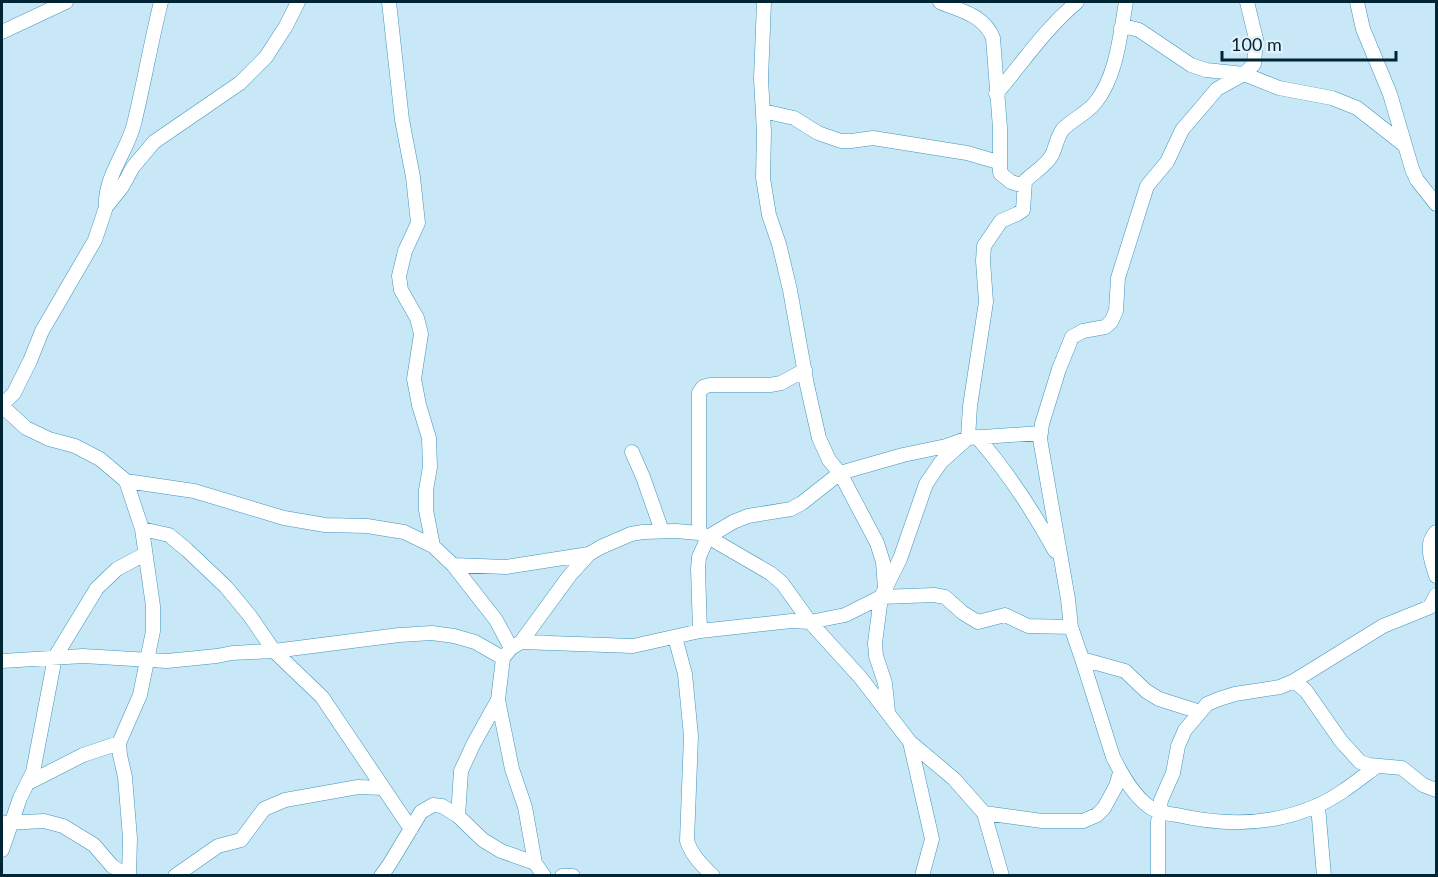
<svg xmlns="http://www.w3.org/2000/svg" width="1438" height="877" font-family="Lato,sans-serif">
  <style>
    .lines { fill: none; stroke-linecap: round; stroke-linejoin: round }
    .minor-casing { stroke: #4195bb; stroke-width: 15 }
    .minor { stroke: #fff; stroke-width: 14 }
  </style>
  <rect width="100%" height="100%" fill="#c8e7f7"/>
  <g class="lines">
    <!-- minor casing -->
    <g class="minor-casing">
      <path id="minor" d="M 389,2 L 402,120 L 413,177 L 418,223 L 405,251 L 399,276 L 401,290 L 417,318 L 421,334 L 414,379 L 419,405 L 429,438 L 430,467 L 426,490 L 426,510 L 433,546
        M 764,2 L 761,79 L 764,132 L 763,178 L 769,215 L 779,244 L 790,290 L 807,385 L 819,438 L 829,460 L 840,473 L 877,543 L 883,562 L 885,588
        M 940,2 C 961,11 984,15 993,38 L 1000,128 L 1000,173 L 1011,182 L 1024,186
        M 1357,2 L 1363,29 L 1390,94 L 1412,169 L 1417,180 L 1436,204
        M 1121,28 L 1127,27 L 1139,30 L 1191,65 L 1206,70 L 1244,74 L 1279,88 L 1332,98 L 1357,108 L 1403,144
        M 2,32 L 66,2
        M 996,94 C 1024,61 1044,30 1077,2
        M 763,111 L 794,118 L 818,133 L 841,141 L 851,141 L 873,138 L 967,153 L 998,162
        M 106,207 C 104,177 127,152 134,124 C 144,83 151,42 161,2
        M 2,405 L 14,393 L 30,361 L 42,331 L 95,240 L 106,207 L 122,187 L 133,167 L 154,142 L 240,83 L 266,57 L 286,26 L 298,2
        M 2,406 L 26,428 L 49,439 L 75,446 L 100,459 L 126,481 L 194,491 L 284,518 L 325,525 L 367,526 L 404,532 L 433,546 L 453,565 L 496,620 L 511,648
        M 977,437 C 1007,471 1033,511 1055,551
        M 632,452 L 643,477 L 662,531
        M 126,481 L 142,529 L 153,606 L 153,631 L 140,695 L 119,743 L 120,755 L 125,777 L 130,838 L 129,876
        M 142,529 L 169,535 L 187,550 L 226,587 L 250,616 L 274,651 L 399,635 L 432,633 L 454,636 L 475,642 L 503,658
        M 1436,532 C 1424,544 1432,562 1436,576
        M 699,533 L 699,393 L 703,387 L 710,385 L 770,385 L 781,383 L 805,370
        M 453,565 L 506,567 L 589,554
        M 700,631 L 698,569 L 699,557 L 708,537 L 733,522 L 748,516 L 791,509 L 802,503 L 840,473 L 903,455 L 946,446 L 968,438 L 970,406 L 986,302 L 983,261 L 984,246 L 1001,221 L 1017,214 L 1023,210 L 1025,181 C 1034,172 1046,166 1052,155 C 1056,146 1057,137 1063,129 C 1073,119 1086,114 1095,103 C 1117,76 1120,35 1126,2
        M 675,637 L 685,674 L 691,736 L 687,841 C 692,856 702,865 713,876
        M 521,642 L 570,575 L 589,554 L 601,547 L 631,534 L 643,532 L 676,531 L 699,533 L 708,537 L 770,573 L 782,583 L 810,622 L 845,615 L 881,597 L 934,595 L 945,597 L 963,613 L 978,622 L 1005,615 L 1028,626 L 1071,627
        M 1082,659 L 1113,757 C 1122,775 1134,797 1151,808 C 1159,813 1169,814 1177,815 C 1225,826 1271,826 1316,806 C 1338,797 1358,780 1377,766
        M 2,661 L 83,656 L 167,661 L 217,656 L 232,653 L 274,651 L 322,697 L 411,829
        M 1294,681 L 1306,691 L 1341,741 L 1360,762 L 1369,765 L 1402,768 L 1423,785 L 1436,790
        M 888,712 L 885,683 L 876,656 L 875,643 L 881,597 L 900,559 L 926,484 L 941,462 L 968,438 L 1041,433
        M 1200,712 L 1159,699 L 1146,691 L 1125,671 L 1082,659 L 1071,627 L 1068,599 L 1040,439 L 1042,424 L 1059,369 L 1072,337 L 1083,331 L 1105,327 L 1111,322 L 1116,311 L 1118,278 L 1147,186 L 1167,162 L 1182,130 L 1217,89 L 1244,74 L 1254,64 L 1256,39 L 1247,2
        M 910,742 L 932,839 L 922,876
        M 28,783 L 83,755 L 119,743
        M 1318,806 L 1324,876
        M 984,813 L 1002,876
        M 458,816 L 461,771 L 474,743 L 498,700
        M 5,823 L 44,821 L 63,826 L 94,845 L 112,866 L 128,876
        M 2,850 L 20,798 L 33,772 L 55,657 L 97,588 L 117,569 L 145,554
        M 535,863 L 525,807 L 512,769 L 498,700 L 503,658 L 511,648 L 521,642 L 633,646 L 700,631 L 791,621 L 810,622 L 860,677 L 910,742 L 954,779 L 984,813 L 1042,821 L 1083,821 L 1097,815 L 1104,808 L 1116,786 L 1120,773
        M 175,876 L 218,846 L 241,840 L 264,809 L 285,800 L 358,787 L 383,788
        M 381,876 L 389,865 L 421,812 L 433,805 L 442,806 L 458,816 L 483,840 L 501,851 L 535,863 L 544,876
        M 562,876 L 573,876
        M 1158,876 L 1158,822 L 1161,800 L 1173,773 L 1178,746 L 1185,730 L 1207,704 L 1219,699 L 1235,694 L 1280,687 L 1294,681 L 1383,626 L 1430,607 L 1436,595"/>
    </g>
    <!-- minor -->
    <use href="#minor" class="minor"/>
  </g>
  <!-- border -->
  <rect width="1438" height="877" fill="none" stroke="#002534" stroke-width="6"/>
  <!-- scale -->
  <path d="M1222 51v9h174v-9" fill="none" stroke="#002534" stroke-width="3"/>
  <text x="1231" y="51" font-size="18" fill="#002534" stroke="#e2f1f9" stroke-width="4.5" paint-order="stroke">100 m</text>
</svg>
